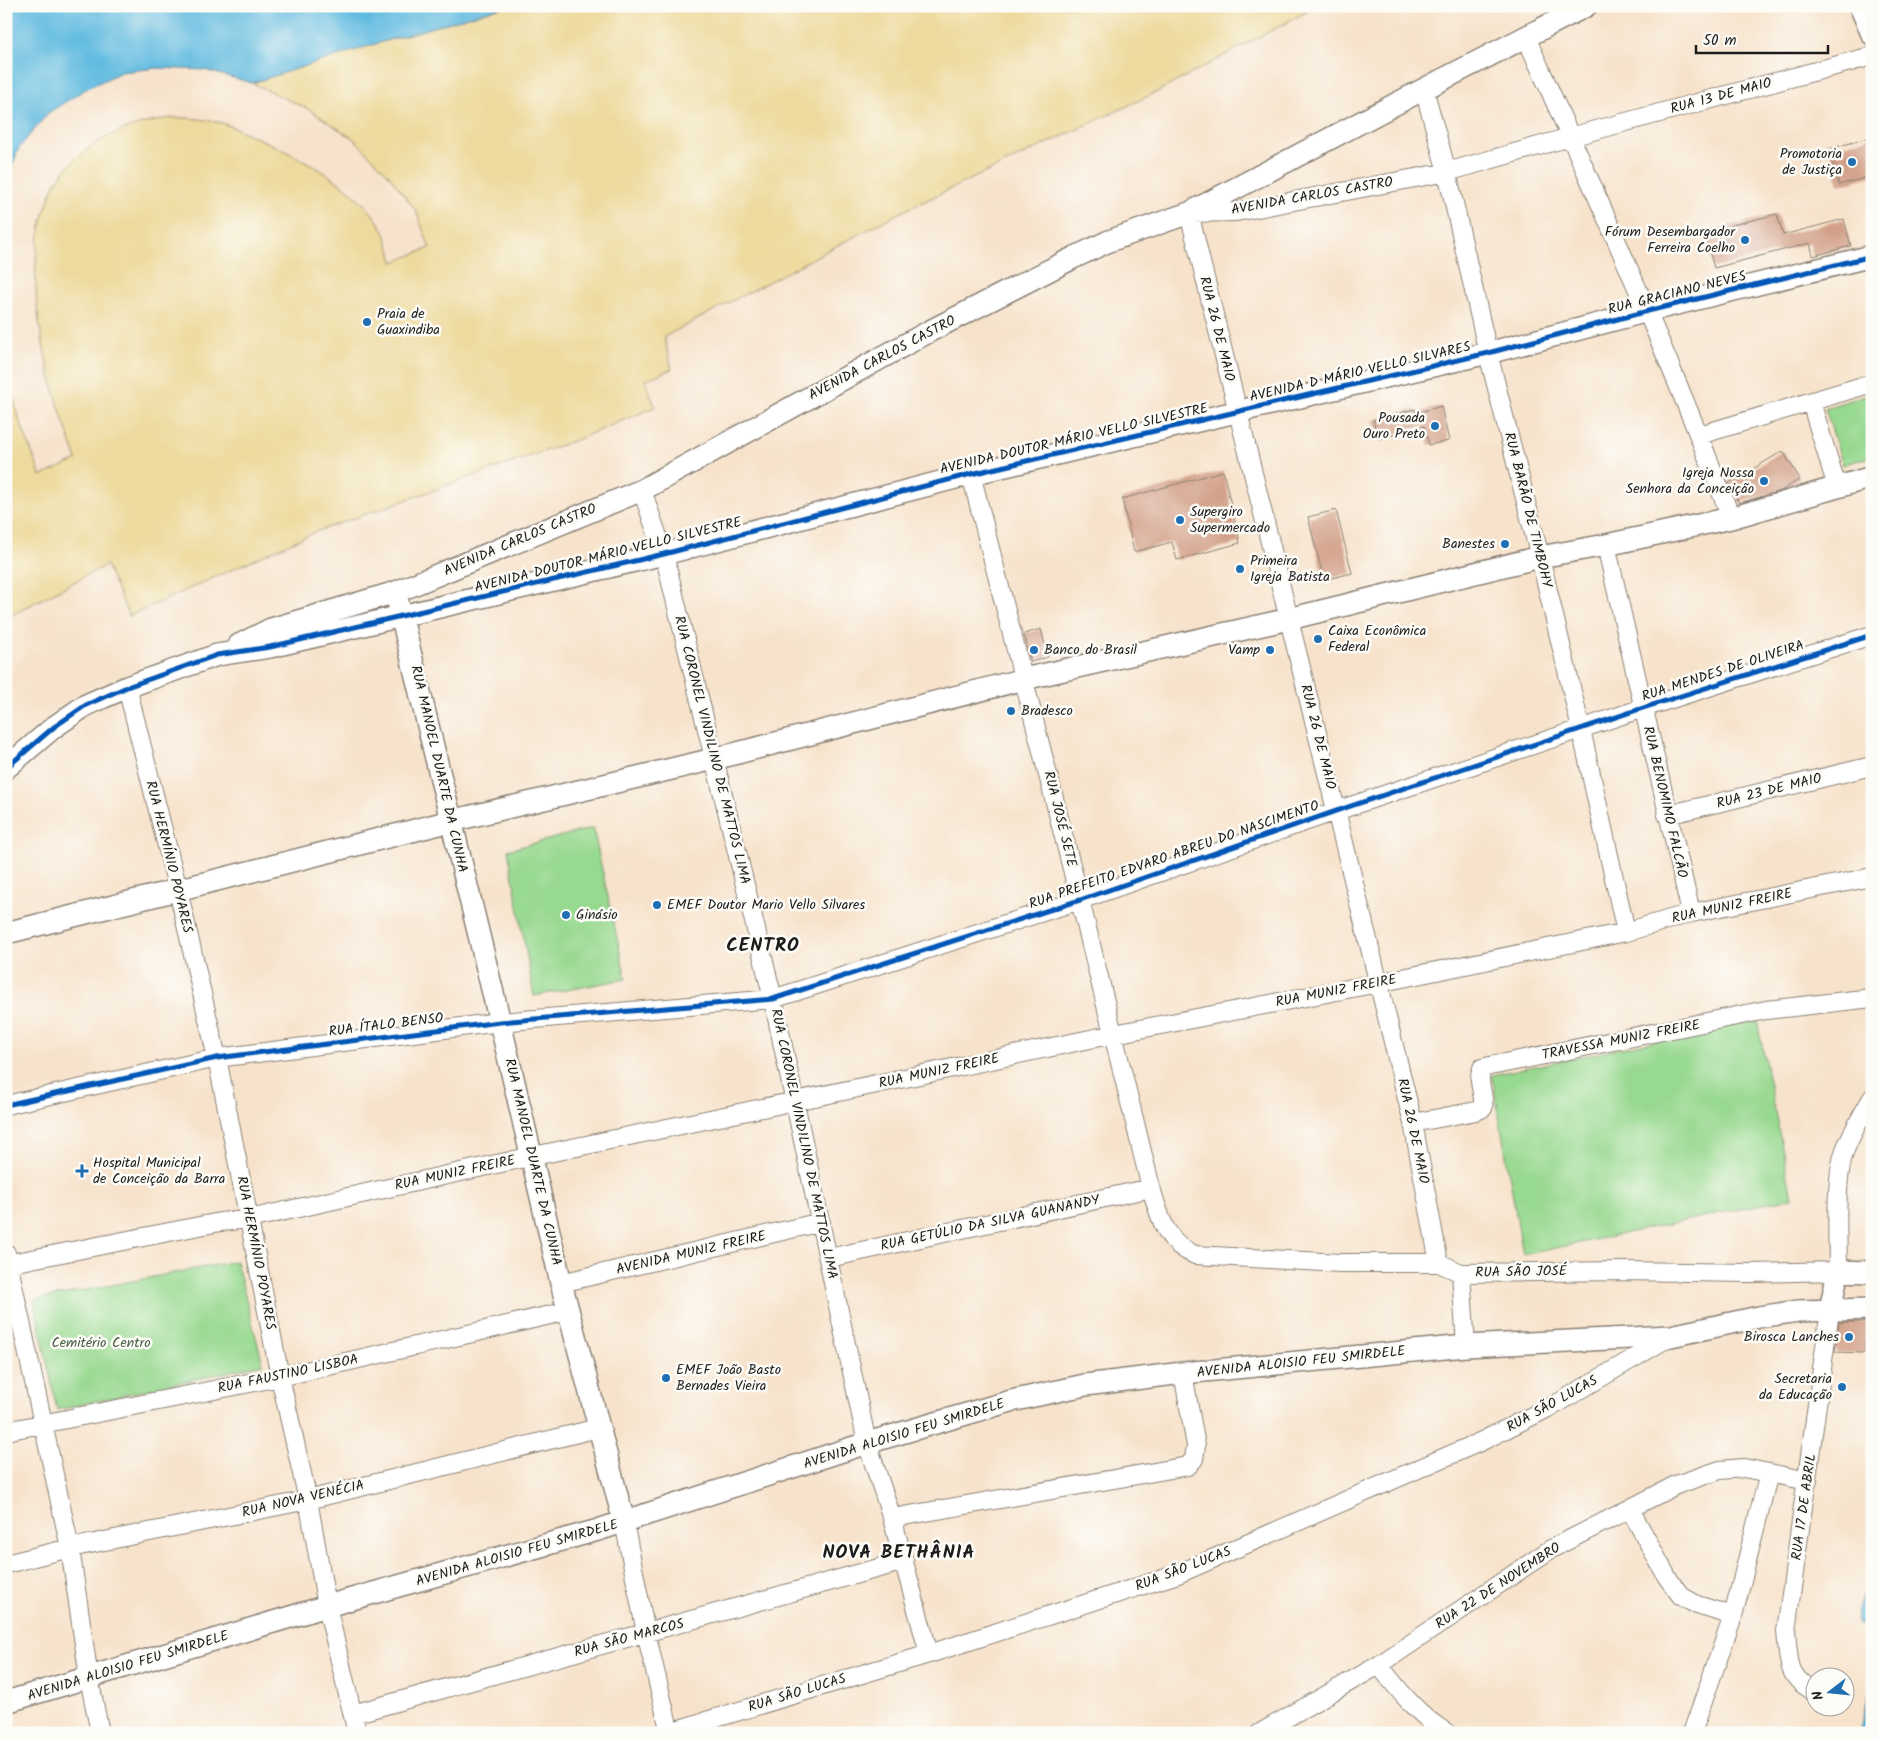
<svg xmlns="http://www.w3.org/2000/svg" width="1878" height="1739" font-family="Kalam,sans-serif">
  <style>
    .green { fill: #98d990; stroke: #5a7a56 }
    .sand { fill: #eeda9e; stroke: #857b5d }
    .water { fill: #62bbe0; stroke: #3f6c7e }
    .building { fill: #d3a18a }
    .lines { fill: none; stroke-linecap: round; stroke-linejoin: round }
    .minor-casing { stroke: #8a8074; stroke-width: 20 }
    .tertiary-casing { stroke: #8a8074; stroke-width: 24 }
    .minor { stroke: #fff; stroke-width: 18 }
    .tertiary { stroke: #fff; stroke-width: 21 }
    .cycleway-casing { stroke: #fdfcf7; stroke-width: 8 }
    .cycleway { stroke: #0057b8; stroke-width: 5 }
    .poi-dot { fill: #1f6fb2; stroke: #fdfcf7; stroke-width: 2 }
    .labels { text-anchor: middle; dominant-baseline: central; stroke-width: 5; stroke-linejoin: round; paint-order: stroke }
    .street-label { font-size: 14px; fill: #1c1c1c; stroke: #fdfcf7 }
    .poi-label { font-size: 14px; fill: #1c1c1c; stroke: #fdfcf7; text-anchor: start }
    .park-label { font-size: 14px; fill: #475e45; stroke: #fdfcf7 }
    .district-label { font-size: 19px; font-weight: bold; letter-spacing: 1px; fill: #1c1c1c; stroke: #fdfcf7 }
  </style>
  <rect width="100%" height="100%" fill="#fdfcf7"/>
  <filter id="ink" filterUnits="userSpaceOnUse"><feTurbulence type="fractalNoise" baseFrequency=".02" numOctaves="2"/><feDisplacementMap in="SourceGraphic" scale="10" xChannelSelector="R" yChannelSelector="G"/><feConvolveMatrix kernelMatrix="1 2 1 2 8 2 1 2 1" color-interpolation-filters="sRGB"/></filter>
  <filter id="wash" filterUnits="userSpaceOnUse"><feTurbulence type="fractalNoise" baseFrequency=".0096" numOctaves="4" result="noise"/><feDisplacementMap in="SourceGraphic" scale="20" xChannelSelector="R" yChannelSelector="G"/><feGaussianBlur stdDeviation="1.12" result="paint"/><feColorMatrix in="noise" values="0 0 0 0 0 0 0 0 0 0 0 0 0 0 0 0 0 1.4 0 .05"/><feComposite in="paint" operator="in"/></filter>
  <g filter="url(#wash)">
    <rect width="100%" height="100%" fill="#f7e3cc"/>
    <!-- green -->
    <path class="green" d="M 1872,393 L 1872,456 L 1843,465 L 1825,408 Z
      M 593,828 L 626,979 L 534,996 L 508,850 Z
      M 1757,1020 L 1792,1198 L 1523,1255 L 1492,1075 Z
      M 236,1261 L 263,1364 L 57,1410 L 34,1300 Z"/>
    <!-- sand -->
    <path class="sand" d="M 505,6 L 1317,6 L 1157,92 L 895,215 L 664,337 L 672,369 L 645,380 L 655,407 L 576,440 L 315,532 L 129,616 L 106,565 L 6,618 L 6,375 L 19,419 L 41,476 L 77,460 C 50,385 18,283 47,205 C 50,197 52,188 57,181 C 79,148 113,130 151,122 C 158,121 165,118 173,118 C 183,117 211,120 222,123 C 232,126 243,132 253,136 C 296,155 349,180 377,220 C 386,232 390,247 393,262 L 430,248 L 416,211 L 388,174 L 355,140 L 310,110 L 252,83 L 372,45 Z"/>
    <!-- water -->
    <path class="water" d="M 6,6 L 505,6 L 372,45 L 252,83 L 204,70 L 157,68 L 121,72 L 86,89 L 48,113 L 19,148 L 6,182 Z
      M 1872,1579 L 1872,1628 L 1856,1625 C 1856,1607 1862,1594 1872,1579 Z
      M 1872,1692 L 1872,1733 L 1859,1733 L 1869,1694 Z"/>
    <g id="blocks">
      <!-- building -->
      <path class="building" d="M 1872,137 L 1872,176 L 1839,185 L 1829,149 Z
        M 1777,214 L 1783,235 L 1844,219 L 1851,246 L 1813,256 L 1810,243 L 1714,268 L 1704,232 Z
        M 1441,406 L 1449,441 L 1429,445 L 1424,426 L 1378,439 L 1373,420 L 1415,409 L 1416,413 Z
        M 1783,451 L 1800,479 L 1781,491 L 1739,503 L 1729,483 Z
        M 1223,471 L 1240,543 L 1177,560 L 1172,542 L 1134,552 L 1122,499 Z
        M 1336,510 L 1352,573 L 1324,580 L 1308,517 Z
        M 1041,629 L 1048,657 L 1031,662 L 1024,634 Z
        M 1839,1322 L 1868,1322 L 1864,1353 L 1835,1352 Z"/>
    </g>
  </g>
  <g filter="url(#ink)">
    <use href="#blocks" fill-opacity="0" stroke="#8a8074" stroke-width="1"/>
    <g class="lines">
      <!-- minor casing -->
      <g class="minor-casing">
        <path id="minor" d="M 1526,37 C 1597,196 1669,355 1731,518
          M 1424,89 L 1447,172 L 1488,353 L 1540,557 L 1581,729 L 1626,932
          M 1811,402 L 1837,487
          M 1700,435 L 1869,384
          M 971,474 L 1080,900 L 1151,1188 C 1160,1217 1165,1243 1195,1255 L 1341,1263 L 1439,1263 L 1461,1273 L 1624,1271 L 1749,1273 L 1838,1271 C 1838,1238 1834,1179 1845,1150 C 1852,1132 1862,1115 1872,1098
          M 642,490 L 664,554 L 773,999 L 867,1443 L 892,1518 L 929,1654
          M 1606,545 L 1691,913
          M 127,687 L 178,890 L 217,1058 L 280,1377 L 308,1500 L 327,1606 L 357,1733
          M 1667,815 L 1872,766
          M 6,1105 L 217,1058 L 500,1022 L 773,999 L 1080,900 L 1336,811 L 1643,708 L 1872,635
          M 1413,1123 L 1476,1111 L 1483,1108 C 1485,1092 1476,1083 1482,1068 L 1490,1066 L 1766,1010 L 1872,998
          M 6,1253 L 70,1548 L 89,1678 L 100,1733
          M 829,1258 L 1151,1188
          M 1439,1263 L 1413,1123 L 1189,213 L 1236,212 L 1447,172 L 1570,137 L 1872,56
          M 6,1264 L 220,1222 L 249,1219 L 501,1163 L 1114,1034 L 1378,983 L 1626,932 L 1691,913 L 1872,877
          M 1461,1273 L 1466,1346
          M 561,1283 L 821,1222
          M 6,1431 L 280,1377 L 568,1311
          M 1630,1509 L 1667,1577 L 1681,1596 L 1697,1605 L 1733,1616
          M 892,1518 L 1188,1466 L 1194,1459 L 1196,1446 L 1183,1373
          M 624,1522 L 646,1633 L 670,1733
          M 6,1564 L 70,1548 L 308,1500 L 598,1428
          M 1379,1665 C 1399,1691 1419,1716 1447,1733
          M 1816,1692 C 1786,1678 1789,1661 1786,1631 L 1830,1310
          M 353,1714 L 904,1561
          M 666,1733 L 929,1654 L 1178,1574 L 1482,1441 L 1558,1403 L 1671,1336
          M 1260,1733 L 1379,1665 L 1551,1549 L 1676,1485 L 1720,1470 L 1744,1468 L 1808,1481
          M 1692,1733 L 1733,1616 L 1769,1473"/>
      </g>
      <!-- tertiary casing -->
      <g class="tertiary-casing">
        <path id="tertiary" d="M 1860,6 L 1872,34
          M 398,602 L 500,1022 L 561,1283 L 624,1522
          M 239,645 L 271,629 L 396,592 L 642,490 L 930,331 L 1073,258 L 1109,241 L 1189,213 L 1424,89 L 1586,6
          M 6,768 L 54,727 L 86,705 L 127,687 L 217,655 L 270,647 L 664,554 L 971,474 L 1488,353 L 1648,311 L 1872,256
          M 6,933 L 451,821 L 714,759 L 1024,679 L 1289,619 L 1540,557 L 1606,545 L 1731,518 L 1872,477
          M 1830,1310 L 1838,1271 L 1872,1272
          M 6,1702 L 327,1606 L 598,1530 L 867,1443 L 1011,1401 L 1085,1385 L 1183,1373 L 1466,1346 L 1671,1336 L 1759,1317 L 1798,1311 L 1872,1309"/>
      </g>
      <!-- minor -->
      <use href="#minor" class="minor"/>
      <!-- tertiary -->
      <use href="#tertiary" class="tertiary"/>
      <!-- cycleway casing -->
      <g class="cycleway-casing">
        <path id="cycleway" d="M 6,768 L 54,727 L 86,705 L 127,687 L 217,655 L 270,647 L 664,554 L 971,474 L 1488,353 L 1648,311 L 1872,256
          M 6,1105 L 217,1058 L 500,1022 L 773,999 L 1080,900 L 1336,811 L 1643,708 L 1872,635"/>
      </g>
      <!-- cycleway -->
      <use href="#cycleway" class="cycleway"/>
    </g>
  </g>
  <!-- markers -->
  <g class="poi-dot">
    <circle cx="1852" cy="162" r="5"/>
    <circle cx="1745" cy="240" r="5"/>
    <circle cx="367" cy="322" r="5"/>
    <circle cx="1435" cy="426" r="5"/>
    <circle cx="1764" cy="481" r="5"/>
    <circle cx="1180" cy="520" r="5"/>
    <circle cx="1505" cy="544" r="5"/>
    <circle cx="1240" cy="569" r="5"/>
    <circle cx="1318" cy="639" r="5"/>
    <circle cx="1034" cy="650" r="5"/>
    <circle cx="1270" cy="650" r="5"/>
    <circle cx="1011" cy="711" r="5"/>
    <circle cx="657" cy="905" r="5"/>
    <circle cx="566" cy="915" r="5"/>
    <path d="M79.5 1163.5h5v5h5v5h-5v5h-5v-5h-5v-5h5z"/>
    <circle cx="1849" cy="1337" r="5"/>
    <circle cx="666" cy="1378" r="5"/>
    <circle cx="1842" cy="1387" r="5"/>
  </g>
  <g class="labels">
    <!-- street labels -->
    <g class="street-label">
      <text transform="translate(1721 96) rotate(-15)">RUA 13 DE MAIO</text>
      <text transform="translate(1312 196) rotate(-10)">AVENIDA CARLOS CASTRO</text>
      <text transform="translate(1677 293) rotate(-14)">RUA GRACIANO NEVES</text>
      <text transform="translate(1217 329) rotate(76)">RUA 26 DE MAIO</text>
      <text transform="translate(882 358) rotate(-28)">AVENIDA CARLOS CASTRO</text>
      <text transform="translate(1360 372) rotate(-13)">AVENIDA D MÁRIO VELLO SILVARES</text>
      <text transform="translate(1074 439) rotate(-13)">AVENIDA DOUTOR MÁRIO VELLO SILVESTRE</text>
      <text transform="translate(1528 510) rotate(76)">RUA BARÃO DE TIMBOHY</text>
      <text transform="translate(520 540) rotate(-23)">AVENIDA CARLOS CASTRO</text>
      <text transform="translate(608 555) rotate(-14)">AVENIDA DOUTOR MÁRIO VELLO SILVESTRE</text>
      <text transform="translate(1723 671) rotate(-18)">RUA MENDES DE OLIVEIRA</text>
      <text transform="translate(1318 737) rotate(76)">RUA 26 DE MAIO</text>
      <text transform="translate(712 750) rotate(76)">RUA CORONEL VINDILINO DE MATTOS LIMA</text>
      <text transform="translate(439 769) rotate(77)">RUA MANOEL DUARTE DA CUNHA</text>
      <text transform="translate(1769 791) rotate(-14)">RUA 23 DE MAIO</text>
      <text transform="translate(1665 802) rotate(77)">RUA BENOMIMO FALCÃO</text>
      <text transform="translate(1060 819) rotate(76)">RUA JOSÉ SETE</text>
      <text transform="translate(1174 855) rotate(-19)">RUA PREFEITO EDVARO ABREU DO NASCIMENTO</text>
      <text transform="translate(169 857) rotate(76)">RUA HERMÍNIO POYARES</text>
      <text transform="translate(1732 906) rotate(-12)">RUA MUNIZ FREIRE</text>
      <text transform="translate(1336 991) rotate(-11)">RUA MUNIZ FREIRE</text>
      <text transform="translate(386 1025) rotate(-7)">RUA ÍTALO BENSO</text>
      <text transform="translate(1621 1040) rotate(-11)">TRAVESSA MUNIZ FREIRE</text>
      <text transform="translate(939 1071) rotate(-12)">RUA MUNIZ FREIRE</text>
      <text transform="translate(1413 1131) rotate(78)">RUA 26 DE MAIO</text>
      <text transform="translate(804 1144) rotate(78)">RUA CORONEL VINDILINO DE MATTOS LIMA</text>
      <text transform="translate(533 1162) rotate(77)">RUA MANOEL DUARTE DA CUNHA</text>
      <text transform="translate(455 1173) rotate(-12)">RUA MUNIZ FREIRE</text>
      <text transform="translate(990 1223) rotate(-12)">RUA GETÚLIO DA SILVA GUANANDY</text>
      <text transform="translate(256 1253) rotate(79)">RUA HERMÍNIO POYARES</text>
      <text transform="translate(691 1253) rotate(-13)">AVENIDA MUNIZ FREIRE</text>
      <text transform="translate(1521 1272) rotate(-1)">RUA SÃO JOSÉ</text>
      <text transform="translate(1301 1362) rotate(-6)">AVENIDA ALOISIO FEU SMIRDELE</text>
      <text transform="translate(288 1374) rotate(-12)">RUA FAUSTINO LISBOA</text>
      <text transform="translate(1552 1404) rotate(-29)">RUA SÃO LUCAS</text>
      <text transform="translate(904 1434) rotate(-17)">AVENIDA ALOISIO FEU SMIRDELE</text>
      <text transform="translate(303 1499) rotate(-13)">RUA NOVA VENÉCIA</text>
      <text transform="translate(1804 1507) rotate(-82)">RUA 17 DE ABRIL</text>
      <text transform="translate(517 1553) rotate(-16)">AVENIDA ALOISIO FEU SMIRDELE</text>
      <text transform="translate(1183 1569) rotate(-21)">RUA SÃO LUCAS</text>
      <text transform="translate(1498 1586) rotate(-33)">RUA 22 DE NOVEMBRO</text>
      <text transform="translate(629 1638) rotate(-15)">RUA SÃO MARCOS</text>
      <text transform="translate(128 1666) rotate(-17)">AVENIDA ALOISIO FEU SMIRDELE</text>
      <text transform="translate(797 1693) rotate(-17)">RUA SÃO LUCAS</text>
    </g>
    <!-- poi labels -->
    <g class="poi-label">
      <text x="1842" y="154" text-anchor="end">Promotoria<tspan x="1842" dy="16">de Justiça</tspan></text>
      <text x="1735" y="232" text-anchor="end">Fórum Desembargador<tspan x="1735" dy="16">Ferreira Coelho</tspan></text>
      <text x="377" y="314">Praia de<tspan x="377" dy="16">Guaxindiba</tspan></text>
      <text x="1425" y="418" text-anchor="end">Pousada<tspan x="1425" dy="16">Ouro Preto</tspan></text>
      <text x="1754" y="473" text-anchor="end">Igreja Nossa<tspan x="1754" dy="16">Senhora da Conceição</tspan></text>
      <text x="1190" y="512">Supergiro<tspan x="1190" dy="16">Supermercado</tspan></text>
      <text x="1495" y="544" text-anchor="end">Banestes</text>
      <text x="1250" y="561">Primeira<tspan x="1250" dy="16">Igreja Batista</tspan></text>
      <text x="1328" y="631">Caixa Econômica<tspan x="1328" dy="16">Federal</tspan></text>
      <text x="1044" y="650">Banco do Brasil</text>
      <text x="1260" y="650" text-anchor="end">Vamp</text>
      <text x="1021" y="711">Bradesco</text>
      <text x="667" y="905">EMEF Doutor Mario Vello Silvares</text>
      <text x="576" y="915">Ginásio</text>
      <text x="93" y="1163">Hospital Municipal<tspan x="93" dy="16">de Conceição da Barra</tspan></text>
      <text x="1839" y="1337" text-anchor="end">Birosca Lanches</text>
      <text x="676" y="1370">EMEF João Basto<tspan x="676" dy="16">Bernades Vieira</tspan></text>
      <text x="1832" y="1379" text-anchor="end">Secretaria<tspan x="1832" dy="16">da Educação</tspan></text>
    </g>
    <!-- park labels -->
    <g class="park-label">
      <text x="101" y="1343">Cemitério Centro</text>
    </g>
    <!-- district labels -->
    <g class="district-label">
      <text x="763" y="946">CENTRO</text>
      <text x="899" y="1553">NOVA BETHÂNIA</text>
    </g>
  </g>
  <!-- margin -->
  <rect width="1878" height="1739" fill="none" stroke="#fdfcf7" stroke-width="25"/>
  <!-- north arrow -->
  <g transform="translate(1830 1692) rotate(254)"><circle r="24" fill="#fdfcf7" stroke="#a3a29f"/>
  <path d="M0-4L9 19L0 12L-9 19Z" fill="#1f6fb2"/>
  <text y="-8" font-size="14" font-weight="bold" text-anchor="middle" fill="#1c1c1c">N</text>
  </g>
  <!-- scale -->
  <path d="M1696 45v8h132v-8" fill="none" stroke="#1c1c1c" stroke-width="2.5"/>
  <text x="1703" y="45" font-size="15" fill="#1c1c1c" stroke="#fdfcf7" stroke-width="4" paint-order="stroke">50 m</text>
</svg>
